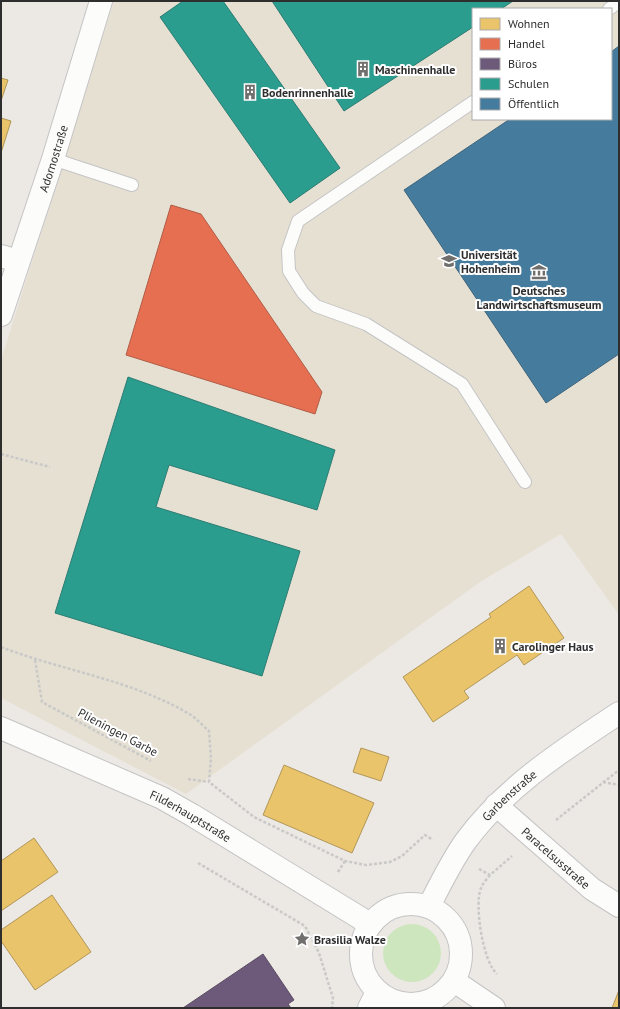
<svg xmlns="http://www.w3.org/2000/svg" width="620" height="1009" font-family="'PT Sans',sans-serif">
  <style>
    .education { fill: #e6e0d3; fill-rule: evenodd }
    .green { fill: #cee6be }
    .homes { fill: #e9c46a; stroke: #b19758 }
    .shops { fill: #e76f51; stroke: #b05c46 }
    .offices { fill: #6d597a; stroke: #5a4c63 }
    .schools { fill: #2a9d8f; stroke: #2b7c72 }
    .public { fill: #457b9d; stroke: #3e647c }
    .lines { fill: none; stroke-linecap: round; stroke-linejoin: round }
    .service-casing { stroke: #c5c4c5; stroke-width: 14 }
    .minor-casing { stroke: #c5c4c5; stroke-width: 24 }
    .tertiary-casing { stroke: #c5c4c5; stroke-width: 24 }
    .secondary-casing { stroke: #c5c4c5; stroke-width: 24 }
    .path { stroke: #c9c9c8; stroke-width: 2.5; stroke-dasharray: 3 2; stroke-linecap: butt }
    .service { stroke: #fcfcfb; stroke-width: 12 }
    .minor { stroke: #fcfcfb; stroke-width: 22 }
    .tertiary { stroke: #fcfcfb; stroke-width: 22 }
    .secondary { stroke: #fcfcfb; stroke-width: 22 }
    .labels { text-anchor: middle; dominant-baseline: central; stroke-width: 4; stroke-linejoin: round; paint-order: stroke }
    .poi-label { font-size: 12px; font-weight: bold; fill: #2e2e2e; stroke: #fff; text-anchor: start }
    .street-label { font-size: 12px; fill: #2e2e2e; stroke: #fff }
  </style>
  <rect width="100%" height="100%" fill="#ece8e4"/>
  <!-- education -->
  <path class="education" d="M 114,1 L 619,1 L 619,615 L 561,534 L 480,582 L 186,794 L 1,698 L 1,360 ZM 473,9 L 611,9 L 611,119 L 473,119 Z"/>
  <!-- green -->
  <path class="green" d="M383 953a29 29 0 1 1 58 0a29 29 0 1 1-58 0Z"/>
  <!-- homes -->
  <path class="homes" d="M 1,78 L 8,80 L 1,101 Z
    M 1,118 L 11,121 L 1,153 Z
    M 529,586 L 564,638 L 524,665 L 517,655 L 464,691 L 469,698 L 433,722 L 403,677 L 491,617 L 489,614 Z
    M 361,748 L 389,757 L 381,781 L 353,772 Z
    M 284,765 L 374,803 L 352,853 L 263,815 Z
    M 34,838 L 58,872 L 1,911 L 1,861 Z
    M 52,895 L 91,952 L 35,990 L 1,941 L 1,930 Z
    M 619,990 L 619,1008 L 612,1008 Z"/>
  <!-- shops -->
  <path class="shops" d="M 171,205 L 201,214 L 322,392 L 315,414 L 126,355 Z"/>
  <!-- offices -->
  <path class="offices" d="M 263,954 L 294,1000 L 288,1004 L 291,1008 L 183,1008 Z"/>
  <!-- schools -->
  <path class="schools" d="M 183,1 L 223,1 L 340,168 L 290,203 L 160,17 Z
    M 272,1 L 513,1 L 501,9 L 473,9 L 473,27 L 344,111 Z
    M 128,377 L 335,450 L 317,510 L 169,465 L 156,507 L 300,551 L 262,676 L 55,613 Z"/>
  <!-- public -->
  <path class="public" d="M 619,46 L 619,354 L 546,403 L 404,190 L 510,119 L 611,119 L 611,52 Z"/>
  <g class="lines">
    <!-- service casing -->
    <g class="service-casing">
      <path id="service" d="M 609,9 L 619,2
        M 473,102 L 298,221 L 288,250 L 289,271 L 303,293 L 316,306 L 366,324 L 462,384 L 525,482
        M 53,159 L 132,185"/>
    </g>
    <!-- minor casing -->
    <g class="minor-casing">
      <g id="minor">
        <path d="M 1,256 L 18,261"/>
        <path id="s1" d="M 496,805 L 592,889 L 619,906"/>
        <path id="s2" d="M 429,906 C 440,885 451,862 465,842 C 505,787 563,750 619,713"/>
        <path d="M 369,1008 L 377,992"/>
        <path d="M 411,1008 L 413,1004"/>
      </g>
    </g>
    <!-- tertiary casing -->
    <g class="tertiary-casing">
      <g id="tertiary">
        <path id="s3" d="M 1,315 L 53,159 L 101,1"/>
      </g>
    </g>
    <!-- secondary casing -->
    <g class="secondary-casing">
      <g id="secondary">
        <path id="s4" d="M 1,728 L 162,798 L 192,815 L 370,924"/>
        <circle cx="411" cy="954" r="50"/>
        <path d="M 454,981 L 494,1008"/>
      </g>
    </g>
    <!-- path -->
    <path class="path" d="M 1,454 L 50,467
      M 1,647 C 63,671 133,680 191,715 C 197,719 203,726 209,731 L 211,758 L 209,782 L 254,817 L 345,861 L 366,865 L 390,862 L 402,856 L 425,835 L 433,840
      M 35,660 L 42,702 L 151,761
      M 188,779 L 209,782
      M 603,782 L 619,785
      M 556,820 L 619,770
      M 198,863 L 305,926 L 319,953 L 333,998 L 332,1008
      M 479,869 L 490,875 L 512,856
      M 338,872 L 345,861
      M 490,875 C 487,879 483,883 481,888 C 474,905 483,962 497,974"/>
    <!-- service -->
    <use href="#service" class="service"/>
    <!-- minor -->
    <use href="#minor" class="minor"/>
    <!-- tertiary -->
    <use href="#tertiary" class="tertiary"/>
    <!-- secondary -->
    <use href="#secondary" class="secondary"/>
  </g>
  <!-- icons -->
  <defs>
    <g id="building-bare" transform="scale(1.2)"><path d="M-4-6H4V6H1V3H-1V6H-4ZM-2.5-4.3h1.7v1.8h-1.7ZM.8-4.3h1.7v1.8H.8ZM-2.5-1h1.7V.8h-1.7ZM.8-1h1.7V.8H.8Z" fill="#706f6e" stroke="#fff" stroke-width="2.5" paint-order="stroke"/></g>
    <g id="university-bare" transform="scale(1.2)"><path d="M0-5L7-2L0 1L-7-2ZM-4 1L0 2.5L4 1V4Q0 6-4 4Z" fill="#706f6e" stroke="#fff" stroke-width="2.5" paint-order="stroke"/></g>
    <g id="museum-bare" transform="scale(1.2)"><path d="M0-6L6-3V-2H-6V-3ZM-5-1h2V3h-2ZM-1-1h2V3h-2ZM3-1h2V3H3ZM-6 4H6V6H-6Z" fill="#706f6e" stroke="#fff" stroke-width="2.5" paint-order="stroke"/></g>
    <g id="sight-bare" transform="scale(1.2)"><path d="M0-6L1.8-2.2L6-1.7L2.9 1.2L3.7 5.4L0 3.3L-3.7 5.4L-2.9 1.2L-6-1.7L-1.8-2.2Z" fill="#706f6e" stroke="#fff" stroke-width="2.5" paint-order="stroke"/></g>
  </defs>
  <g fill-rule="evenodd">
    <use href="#building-bare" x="363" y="69"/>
    <use href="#building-bare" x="250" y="92"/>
    <use href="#university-bare" x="449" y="261"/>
    <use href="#museum-bare" x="539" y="272"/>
    <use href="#building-bare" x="500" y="646"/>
    <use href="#sight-bare" x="302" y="939"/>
  </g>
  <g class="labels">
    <!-- poi labels -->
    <g class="poi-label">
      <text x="375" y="69">Maschinenhalle</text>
      <text x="262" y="92">Bodenrinnenhalle</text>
      <text x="461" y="254">Universität<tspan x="461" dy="14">Hohenheim</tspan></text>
      <text x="539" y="290" text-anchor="middle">Deutsches<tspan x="539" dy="14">Landwirtschaftsmuseum</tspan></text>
      <text x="512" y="646">Carolinger Haus</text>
      <text x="314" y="939">Brasilia Walze</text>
    </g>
    <!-- street labels -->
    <g class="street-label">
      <text stroke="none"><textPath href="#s3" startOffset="165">Adornostraße</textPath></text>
      <text transform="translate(118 732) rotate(28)">Plieningen Garbe</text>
      <text stroke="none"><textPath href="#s2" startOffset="138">Garbenstraße</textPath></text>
      <text stroke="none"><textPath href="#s4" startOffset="209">Filderhauptstraße</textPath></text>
      <text stroke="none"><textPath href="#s1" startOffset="80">Paracelsusstraße</textPath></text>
    </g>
  </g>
  <!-- border -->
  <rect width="620" height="1009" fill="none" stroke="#2e2e2e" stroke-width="4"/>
  <!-- legend -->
  <rect x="472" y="8" width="140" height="112" fill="#ffffff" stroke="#ababab"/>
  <rect x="480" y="18" width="20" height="12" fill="#e9c46a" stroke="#ababab"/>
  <text x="508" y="28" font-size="12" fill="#2e2e2e">Wohnen</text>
  <rect x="480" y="38" width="20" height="12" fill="#e76f51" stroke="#ababab"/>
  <text x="508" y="48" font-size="12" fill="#2e2e2e">Handel</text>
  <rect x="480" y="58" width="20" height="12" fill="#6d597a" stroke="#ababab"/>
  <text x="508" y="68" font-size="12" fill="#2e2e2e">Büros</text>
  <rect x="480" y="78" width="20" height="12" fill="#2a9d8f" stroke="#ababab"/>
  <text x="508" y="88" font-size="12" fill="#2e2e2e">Schulen</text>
  <rect x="480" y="98" width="20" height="12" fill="#457b9d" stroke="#ababab"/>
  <text x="508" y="108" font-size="12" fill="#2e2e2e">Öffentlich</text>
</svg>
